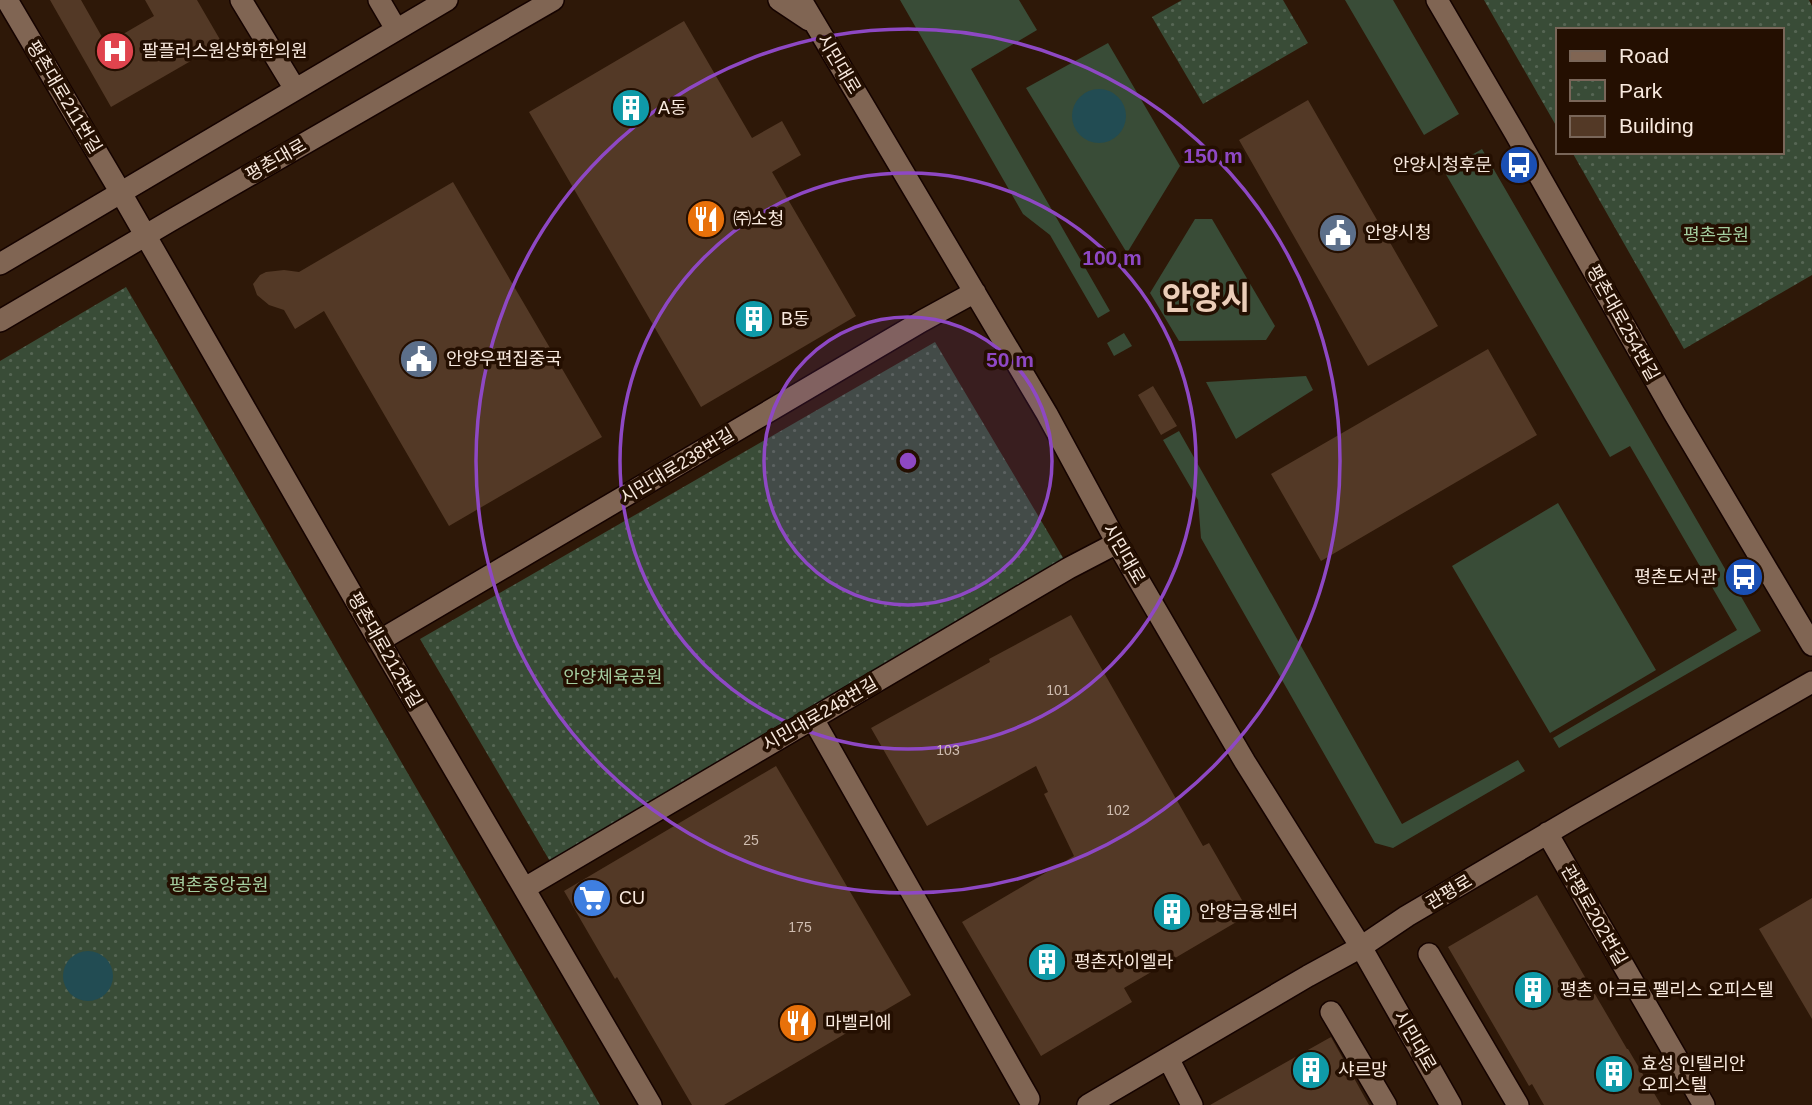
<svg xmlns="http://www.w3.org/2000/svg" width="1812" height="1105" font-family="Helvetica,'Noto Sans KR',sans-serif">
  <style>
    .grass { fill: #394c37 }
    .park { fill: url(#park-dots) }
    .water { fill: #224c53 }
    .building { fill: #533926 }
    .lines { fill: none; stroke-linecap: round; stroke-linejoin: round }
    .minor-casing { stroke: #150300; stroke-width: 24 }
    .minor { stroke: #806553; stroke-width: 21 }
    .ring { fill: none; stroke: #8e48c4; stroke-width: 3.5 }
    .labels { text-anchor: middle; dominant-baseline: central; stroke-width: 7; stroke-linejoin: round; paint-order: stroke }
    .number-label { font-size: 14px; fill: #cfbdb0 }
    .poi-label { font-size: 18px; fill: #f8e9de; stroke: #240f01; text-anchor: start }
    .street-label { font-size: 18px; fill: #f8e9de; stroke: #240f01 }
    .park-label { font-size: 18px; fill: #a4cd9f; stroke: #240f01 }
    .town-label { font-size: 32px; font-weight: bold; fill: #ebcdb8; stroke: #240f01 }
    .centre { fill: #8e48c4; stroke: #240f01; stroke-width: 3.5 }
    .ring-label { font-size: 21px; text-anchor: middle; font-weight: bold; fill: #8e48c4; stroke: #240f01; stroke-width: 7; stroke-linejoin: round; paint-order: stroke }
  </style>
  <defs>
    <pattern id="park-dots" width="8" height="8" patternUnits="userSpaceOnUse" patternTransform="scale(1.75)"><rect width="8" height="8" fill="#394c37"/><path d="M2 2h.1M6 6h.1" fill="none" stroke="#566654" stroke-width="1.8" stroke-linecap="round"/></pattern>
  </defs>
  <rect width="100%" height="100%" fill="#2e1808"/>
  <!-- grass -->
  <path class="grass" d="M 900,0 L 1019,0 L 1037,30 L 971,69 L 1110,311 L 1098,318 L 1050,235 L 1023,214 Z
    M 1345,0 L 1393,0 L 1459,114 L 1424,135 Z
    M 1108,43 L 1180,166 L 1127,253 L 1026,88 Z
    M 1482,149 L 1761,631 L 1559,748 L 1553,738 L 1737,630 L 1630,446 L 1610,457 L 1444,171 Z
    M 1195,219 L 1212,219 L 1275,326 L 1266,340 L 1179,341 L 1150,293 Z
    M 1124,333 L 1132,346 L 1114,356 L 1107,343 Z
    M 1306,376 L 1313,390 L 1236,439 L 1206,382 Z
    M 1179,431 L 1402,824 L 1518,760 L 1525,771 L 1393,848 L 1375,843 L 1201,538 L 1198,500 L 1163,440 Z
    M 1558,503 L 1656,670 L 1550,733 L 1452,566 Z"/>
  <!-- park -->
  <path class="park" d="M 1182,0 L 1283,0 L 1308,43 L 1203,104 L 1152,17 Z
    M 1484,0 L 1809,0 L 1812,6 L 1812,275 L 1684,349 L 1572,152 L 1782,152 L 1782,30 L 1558,30 L 1558,129 Z
    M 126,287 L 600,1105 L 0,1105 L 0,361 Z
    M 935,342 L 1065,561 L 551,863 L 420,639 Z"/>
  <!-- water -->
  <path class="water" d="M1072 116a27 27 0 1 1 54 0a27 27 0 1 1-54 0Z
    M63 976a25 25 0 1 1 50 0a25 25 0 1 1-50 0Z"/>
  <!-- building -->
  <path class="building" d="M 50,0 L 81,0 L 106,44 L 154,16 L 145,0 L 197,0 L 222,43 L 111,107 Z
    M 684,21 L 752,138 L 782,121 L 801,155 L 772,172 L 856,316 L 701,407 L 529,112 Z
    M 1308,100 L 1438,326 L 1368,366 L 1239,140 Z
    M 453,182 L 602,437 L 449,526 L 324,311 L 295,329 L 284,310 L 269,305 L 257,295 L 253,284 L 260,275 L 266,272 L 284,270 L 299,272 Z
    M 1488,349 L 1537,435 L 1321,561 L 1271,474 Z
    M 1153,386 L 1177,426 L 1161,435 L 1138,395 Z
    M 1071,615 L 1203,846 L 1209,843 L 1250,914 L 1124,988 L 1132,1002 L 1041,1056 L 962,922 L 1074,856 L 1044,794 L 1048,792 L 1036,766 L 927,826 L 871,728 L 990,662 L 989,659 Z
    M 776,766 L 911,995 L 724,1105 L 692,1105 L 617,977 L 615,979 L 564,891 Z
    M 1537,895 L 1627,1049 L 1628,1049 L 1661,1105 L 1544,1105 L 1532,1084 L 1529,1086 L 1448,947 Z
    M 1812,898 L 1812,1019 L 1759,929 Z
    M 1331,1037 L 1369,1105 L 1210,1105 Z"/>
  <g class="lines">
    <!-- minor casing -->
    <g class="minor-casing">
      <path id="minor" d="M 7,0 L 121,193 L 379,641 L 651,1105
        M 241,0 L 295,89
        M 379,0 L 396,29
        M 779,0 L 809,20
        M 801,0 L 1047,414 L 1117,543 L 1245,762 L 1361,947 L 1451,1105
        M 1437,0 L 1515,133 L 1674,413 L 1812,645
        M 0,264 L 447,0
        M 0,321 L 170,221 L 553,0
        M 379,641 L 922,321 L 975,292
        M 813,719 L 1029,1099
        M 1547,833 L 1704,1105
        M 525,888 L 1069,568 L 1117,543
        M 1429,954 L 1518,1105
        M 1331,1012 L 1386,1105
        M 1168,1058 L 1192,1105
        M 1088,1105 L 1308,976 L 1361,947 L 1407,916 L 1577,816 L 1812,682"/>
    </g>
    <!-- minor -->
    <use href="#minor" class="minor"/>
  </g>
  <!-- distance rings -->
  <circle cx="908" cy="461" r="144" fill="#8e48c4" fill-opacity=".12"/>
  <g class="ring">
    <circle cx="908" cy="461" r="144"/>
    <circle cx="908" cy="461" r="288"/>
    <circle cx="908" cy="461" r="432"/>
  </g>
  <!-- icons -->
  <defs>
    <g id="hospital-disc" transform="scale(2.0125)"><circle r="9.5" fill="#e0444e" stroke="#240f01"/><path d="M-5-5h3v3.5h4V-5h3V5h-3V1.5h-4V5h-3Z" fill="#fff"/></g>
    <g id="building-disc" transform="scale(2.0125)"><circle r="9.5" fill="#0f9aa8" stroke="#240f01"/><path d="M-4-6H4V6H1V3H-1V6H-4ZM-2.5-4.3h1.7v1.8h-1.7ZM.8-4.3h1.7v1.8H.8ZM-2.5-1h1.7V.8h-1.7ZM.8-1h1.7V.8H.8Z" fill="#fff"/></g>
    <g id="bus-disc" transform="scale(2.0125)"><circle r="9.5" fill="#1a4fb4" stroke="#240f01"/><path d="M-5-6H5V4H4V6H2V4H-2V6H-4V4H-5ZM-3.5-4V0h7V-4ZM-3.5 1.2v1.5H-2V1.2ZM2 1.2v1.5H3.5V1.2Z" fill="#fff"/></g>
    <g id="restaurant-disc" transform="scale(2.0125)"><circle r="9.5" fill="#e8710a" stroke="#240f01"/><path d="M-5-6h1v4h1v-4h1v4h1v-4h1v5L-1.5 .5V6h-2V.5L-5-1ZM5-6V6H3V1.5H1.5Q1.5-4 5-6Z" fill="#fff"/></g>
    <g id="civic-disc" transform="scale(2.0125)"><circle r="9.5" fill="#5c6f8a" stroke="#240f01"/><path d="M-.6-6.5H3V-4.5H.6V-3L4-1V1h2V6H-6V1h2V-1L-.6-3ZM-1.2 2.5V6h2.4V2.5Z" fill="#fff"/></g>
    <g id="supermarket-disc" transform="scale(2.0125)"><circle r="9.5" fill="#3f7fe0" stroke="#240f01"/><path d="M-6-5.5h2.5l.6 2H6L4.5 2H-2.5L-4.4-4H-6ZM-1.5 3.2a1.3 1.3 0 1 0 .1 0ZM3 3.2a1.3 1.3 0 1 0 .1 0Z" fill="#fff"/></g>
  </defs>
  <g fill-rule="evenodd">
    <use href="#hospital-disc" x="115" y="51"/>
    <use href="#building-disc" x="631" y="108"/>
    <use href="#bus-disc" x="1519" y="165"/>
    <use href="#restaurant-disc" x="706" y="219"/>
    <use href="#civic-disc" x="1338" y="233"/>
    <use href="#building-disc" x="754" y="319"/>
    <use href="#civic-disc" x="419" y="359"/>
    <use href="#bus-disc" x="1744" y="577"/>
    <use href="#supermarket-disc" x="592" y="898"/>
    <use href="#building-disc" x="1172" y="912"/>
    <use href="#building-disc" x="1047" y="962"/>
    <use href="#building-disc" x="1533" y="990"/>
    <use href="#restaurant-disc" x="798" y="1023"/>
    <use href="#building-disc" x="1311" y="1070"/>
    <use href="#building-disc" x="1614" y="1074"/>
  </g>
  <g class="labels">
    <!-- number labels -->
    <g class="number-label">
      <text x="1058" y="690">101</text>
      <text x="948" y="750">103</text>
      <text x="1118" y="810">102</text>
      <text x="751" y="840">25</text>
      <text x="800" y="927">175</text>
    </g>
    <!-- poi labels -->
    <g class="poi-label">
      <text x="142" y="51">팔플러스원상화한의원</text>
      <text x="658" y="108">A동</text>
      <text x="1492" y="165" text-anchor="end">안양시청후문</text>
      <text x="733" y="219">㈜소청</text>
      <text x="1365" y="233">안양시청</text>
      <text x="781" y="319">B동</text>
      <text x="446" y="359">안양우편집중국</text>
      <text x="1717" y="577" text-anchor="end">평촌도서관</text>
      <text x="619" y="898">CU</text>
      <text x="1199" y="912">안양금융센터</text>
      <text x="1074" y="962">평촌자이엘라</text>
      <text x="1560" y="990">평촌 아크로 펠리스 오피스텔</text>
      <text x="825" y="1023">마벨리에</text>
      <text x="1641" y="1064">효성 인텔리안<tspan x="1641" dy="21">오피스텔</tspan></text>
      <text x="1338" y="1070">샤르망</text>
    </g>
    <!-- street labels -->
    <g class="street-label">
      <text transform="translate(839 64) rotate(59)">시민대로</text>
      <text transform="translate(64 97) rotate(59)">평촌대로211번길</text>
      <text transform="translate(276 160) rotate(-30)">평촌대로</text>
      <text transform="translate(1623 323) rotate(61)">평촌대로254번길</text>
      <text transform="translate(677 466) rotate(-31)">시민대로238번길</text>
      <text transform="translate(1124 554) rotate(60)">시민대로</text>
      <text transform="translate(385 650) rotate(60)">평촌대로212번길</text>
      <text transform="translate(820 714) rotate(-30)">시민대로248번길</text>
      <text transform="translate(1449 892) rotate(-31)">관평로</text>
      <text transform="translate(1594 915) rotate(60)">관평로202번길</text>
      <text transform="translate(1415 1041) rotate(60)">시민대로</text>
    </g>
    <!-- park labels -->
    <g class="park-label">
      <text x="1716" y="235">평촌공원</text>
      <text x="613" y="677">안양체육공원</text>
      <text x="219" y="885">평촌중앙공원</text>
    </g>
    <!-- town labels -->
    <g class="town-label">
      <text x="1206" y="298">안양시</text>
    </g>
  </g>
  <circle cx="908" cy="461" r="10" class="centre"/>
  <g class="ring-label">
    <text x="1213" y="163">150 m</text>
    <text x="1112" y="265">100 m</text>
    <text x="1010" y="367">50 m</text>
  </g>
  <!-- legend -->
  <rect x="1556" y="28" width="228" height="126" fill="#240f01" stroke="#796659" stroke-width="2"/>
  <rect x="1570" y="51" width="35" height="10" fill="#806553" stroke="#796659" stroke-width="2"/>
  <text x="1619" y="63" font-size="21" fill="#f8e9de">Road</text>
  <rect x="1570" y="80" width="35" height="21" fill="url(#park-dots)" stroke="#796659" stroke-width="2"/>
  <text x="1619" y="98" font-size="21" fill="#f8e9de">Park</text>
  <rect x="1570" y="116" width="35" height="21" fill="#533926" stroke="#796659" stroke-width="2"/>
  <text x="1619" y="133" font-size="21" fill="#f8e9de">Building</text>
</svg>
